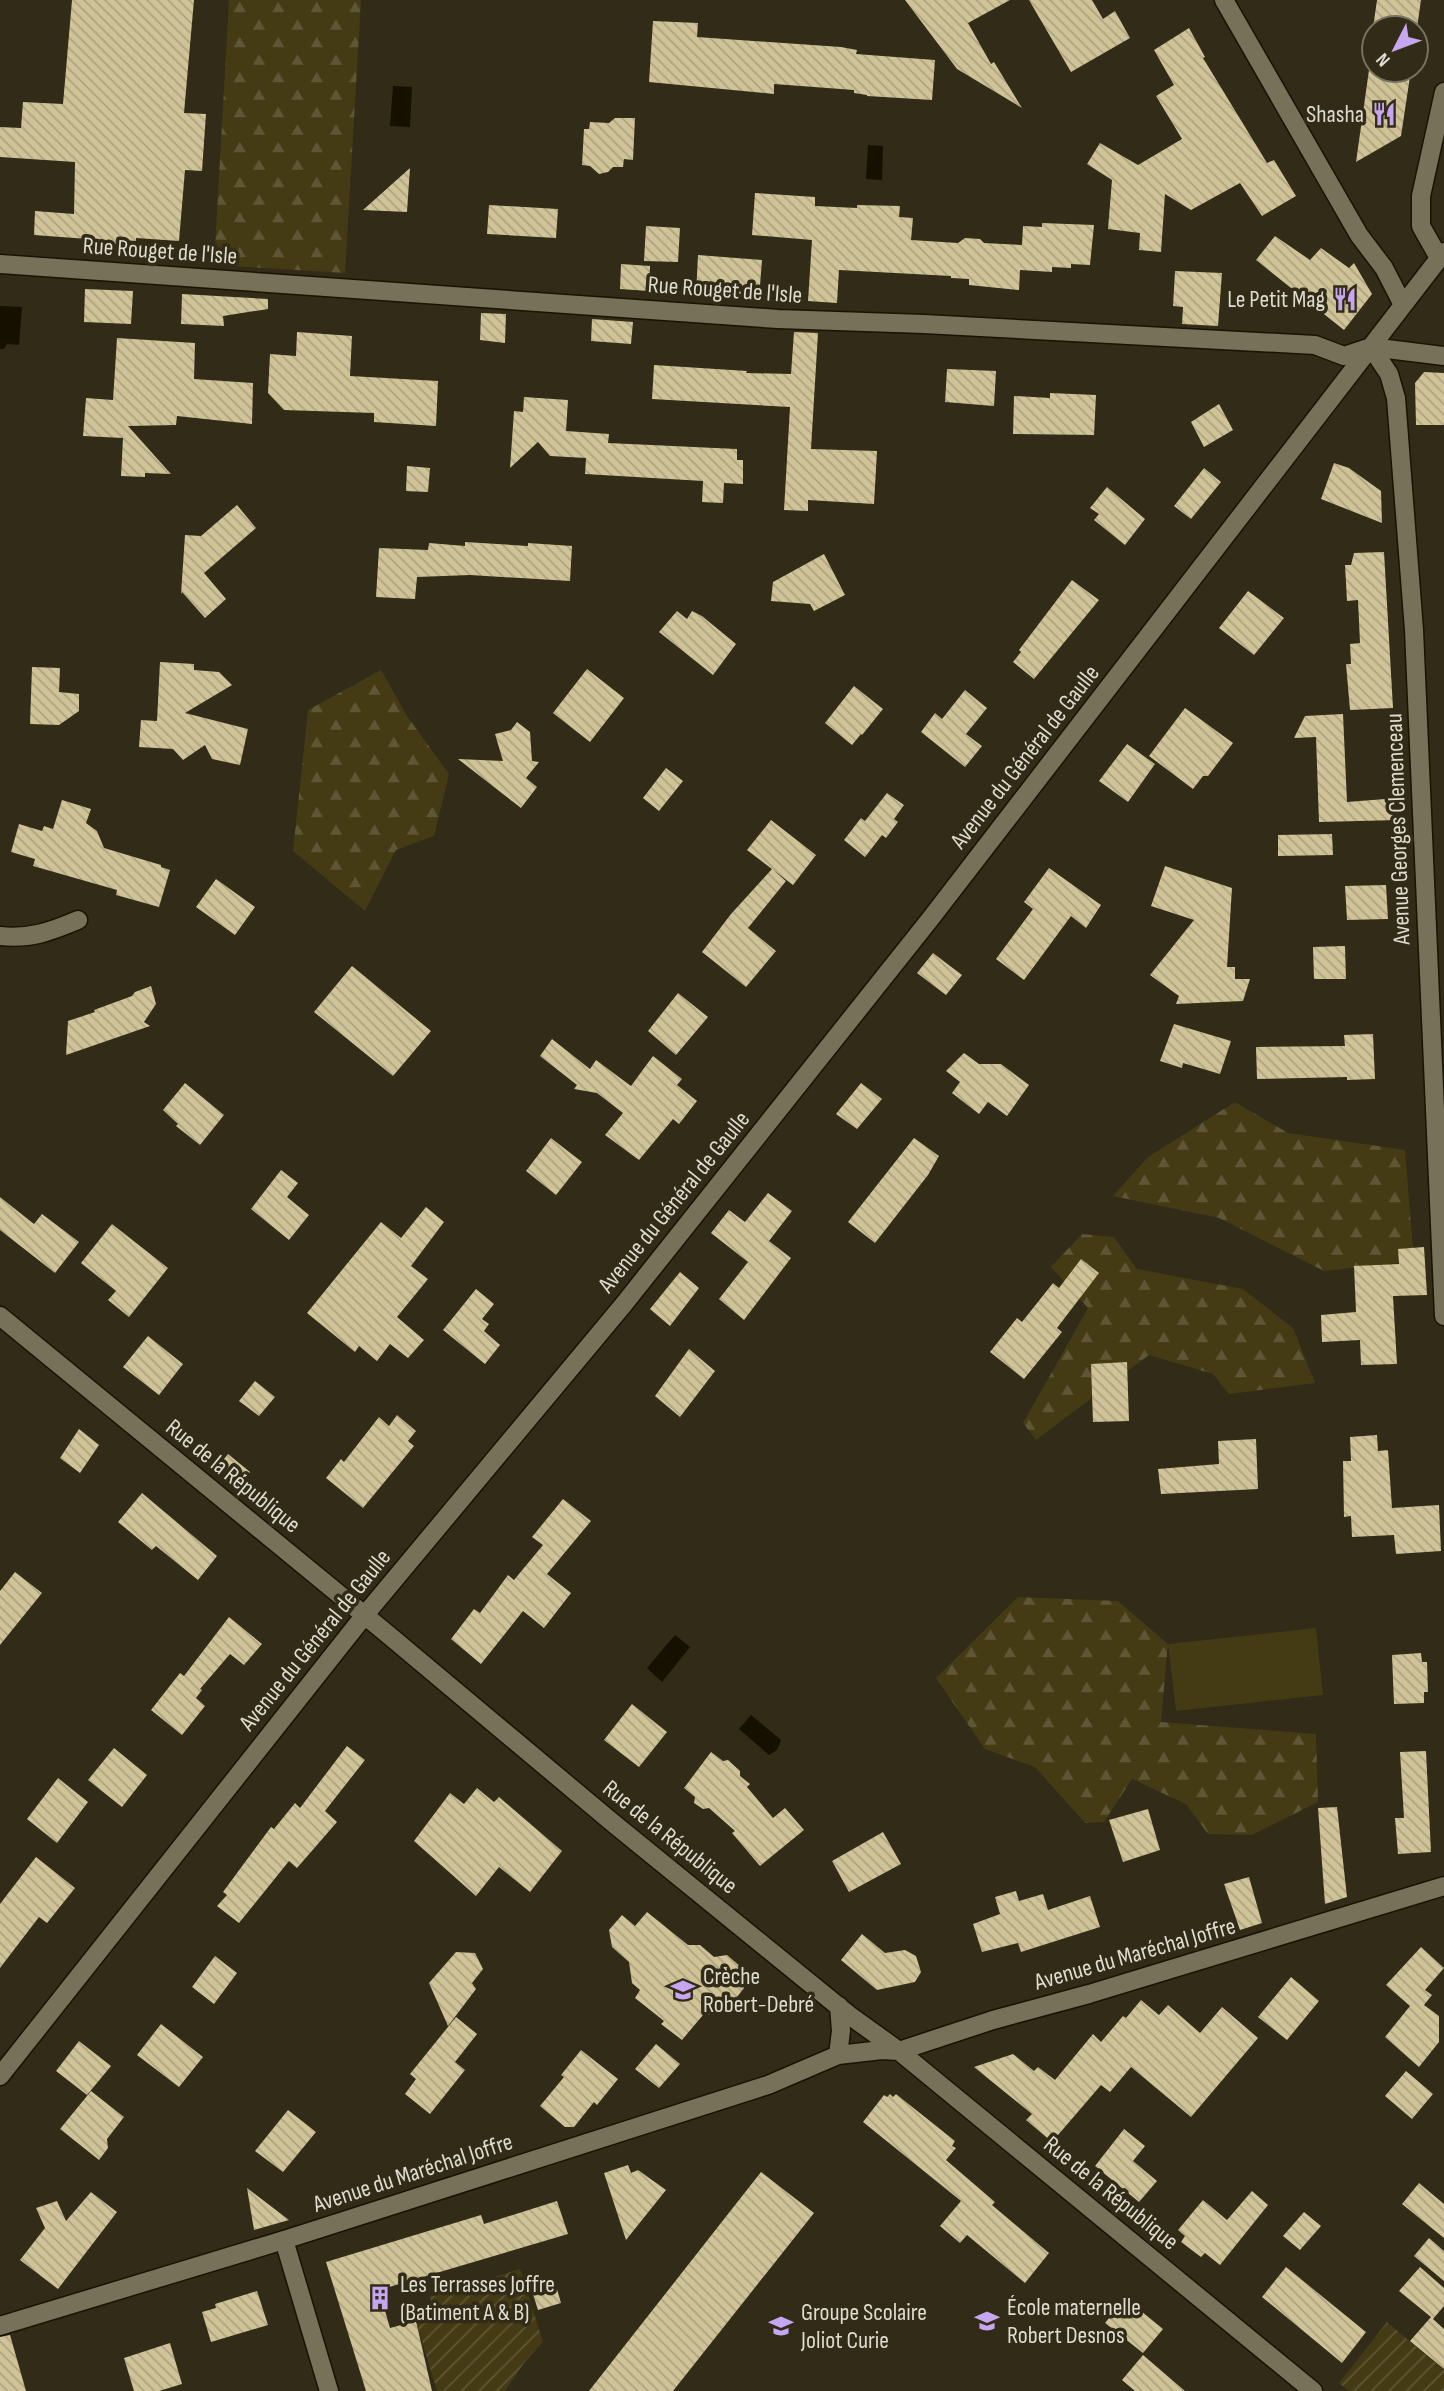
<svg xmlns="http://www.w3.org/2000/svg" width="1444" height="2391" font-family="'Sofia Sans Condensed',sans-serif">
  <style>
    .forest { fill: url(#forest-firs) }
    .park { fill: #443a14 }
    .garden { fill: url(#garden-furrows) }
    .water { fill: #151000 }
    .building { fill: url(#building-back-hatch) }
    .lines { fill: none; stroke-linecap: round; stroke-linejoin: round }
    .minor-casing { stroke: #191402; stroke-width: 21 }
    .minor { stroke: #77715a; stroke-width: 18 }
    .labels { text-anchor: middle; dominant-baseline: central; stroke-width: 7; stroke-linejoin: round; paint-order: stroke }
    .poi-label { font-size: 24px; fill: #dfdccf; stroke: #312b17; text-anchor: start }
    .street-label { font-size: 24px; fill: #dfdccf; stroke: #312b17 }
  </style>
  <defs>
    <pattern id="forest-firs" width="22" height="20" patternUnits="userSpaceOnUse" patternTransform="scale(1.75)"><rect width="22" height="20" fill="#443a14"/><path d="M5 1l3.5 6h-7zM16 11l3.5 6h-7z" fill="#5f5635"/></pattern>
    <pattern id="garden-furrows" width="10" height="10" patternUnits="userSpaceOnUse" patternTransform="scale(1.75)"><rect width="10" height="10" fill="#443a14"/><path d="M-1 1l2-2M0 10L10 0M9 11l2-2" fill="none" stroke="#5f5635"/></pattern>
    <pattern id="building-back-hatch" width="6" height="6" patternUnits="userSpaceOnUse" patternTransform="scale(1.75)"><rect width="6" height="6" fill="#cfc397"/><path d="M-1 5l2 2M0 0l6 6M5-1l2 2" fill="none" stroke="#aca381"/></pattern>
  </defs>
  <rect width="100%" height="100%" fill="#312b17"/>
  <!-- forest -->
  <path class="forest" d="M 229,0 L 361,0 L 345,273 L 214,265 Z
    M 381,670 L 407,716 L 449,774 L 434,836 L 396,850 L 365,911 L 293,851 L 308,710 Z
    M 1235,1102 L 1288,1133 L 1405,1150 L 1414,1261 L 1324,1271 L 1219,1218 L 1113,1196 L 1148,1157 Z
    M 1082,1234 L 1114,1237 L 1137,1269 L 1243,1289 L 1293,1328 L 1315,1383 L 1229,1394 L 1213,1374 L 1149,1355 L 1036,1440 L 1023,1423 L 1088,1308 L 1051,1267 Z
    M 1018,1597 L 1118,1601 L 1168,1644 L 1161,1722 L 1316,1734 L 1318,1802 L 1252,1835 L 1208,1834 L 1186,1804 L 1132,1779 L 1104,1822 L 1085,1823 L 1035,1767 L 985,1749 L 936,1678 Z"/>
  <!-- park -->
  <path class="park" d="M 1316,1628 L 1323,1695 L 1176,1711 L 1168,1644 Z"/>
  <!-- garden -->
  <path class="garden" d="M 520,2269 L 543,2342 L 524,2363 L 505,2391 L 437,2391 L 414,2315 L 433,2309 L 430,2297 Z
    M 1387,2322 L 1444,2370 L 1444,2391 L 1349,2391 L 1339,2383 Z"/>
  <!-- water -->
  <path class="water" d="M 393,86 L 412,87 L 410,127 L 390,126 Z
    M 868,145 L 883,146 L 882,180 L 866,179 Z
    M 0,306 L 22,307 L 19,345 L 7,344 L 4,349 L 0,349 Z
    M 675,1635 L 690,1647 L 662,1682 L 647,1668 Z
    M 751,1715 L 781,1740 L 777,1750 L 769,1755 L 739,1729 Z"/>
  <!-- building -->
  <path class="building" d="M 72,0 L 194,0 L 184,113 L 206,114 L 202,171 L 185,170 L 179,241 L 136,238 L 136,241 L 124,240 L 124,245 L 101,243 L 101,240 L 34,235 L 35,211 L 74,214 L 75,162 L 0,157 L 0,127 L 21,128 L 23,102 L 63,104 Z
    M 905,0 L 1010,0 L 968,23 L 991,64 L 994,62 L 1022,108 L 957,69 Z
    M 1029,0 L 1092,0 L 1103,19 L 1115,11 L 1130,38 L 1071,72 Z
    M 1377,0 L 1421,0 L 1417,28 L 1373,28 Z
    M 653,21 L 698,23 L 697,37 L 841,47 L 857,50 L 856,54 L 935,60 L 932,100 L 867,96 L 867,95 L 854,93 L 854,90 L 774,84 L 774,94 L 649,82 Z
    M 1189,28 L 1205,57 L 1203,58 L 1267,163 L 1274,160 L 1296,196 L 1262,216 L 1240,183 L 1191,210 L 1165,194 L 1161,252 L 1139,250 L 1140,233 L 1108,229 L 1112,180 L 1087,164 L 1100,143 L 1138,165 L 1182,139 L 1156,96 L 1174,85 L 1154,50 Z
    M 1369,70 L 1411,70 L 1401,136 L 1356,162 Z
    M 615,118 L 635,118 L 633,160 L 624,159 L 623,167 L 613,167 L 608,172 L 599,174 L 590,166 L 582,165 L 584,129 L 589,129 L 590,122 L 609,123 Z
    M 410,168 L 407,212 L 363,210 Z
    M 755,193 L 815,197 L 815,206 L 857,208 L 857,205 L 900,206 L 899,217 L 913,218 L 911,240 L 958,243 L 965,238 L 980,239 L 984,243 L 1022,245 L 1023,226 L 1042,227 L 1042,223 L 1094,225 L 1090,265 L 1071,264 L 1071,268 L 1052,267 L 1052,272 L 1020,270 L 1019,290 L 969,285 L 969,279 L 951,278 L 951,276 L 839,270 L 837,303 L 808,301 L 812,240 L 752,235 Z
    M 489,205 L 558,209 L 556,238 L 487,234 Z
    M 646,226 L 680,228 L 678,262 L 644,261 Z
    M 1275,236 L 1310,260 L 1321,248 L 1349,268 L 1354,263 L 1372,294 L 1344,330 L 1256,260 Z
    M 698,255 L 762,260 L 759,298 L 696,294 Z
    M 621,264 L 650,266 L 649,291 L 620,289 Z
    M 1175,271 L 1222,273 L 1218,326 L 1182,324 L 1183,307 L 1173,306 Z
    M 85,289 L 133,291 L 131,324 L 84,322 Z
    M 182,294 L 268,299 L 268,309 L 223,316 L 224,326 L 181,324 Z
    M 481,313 L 506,314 L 505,343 L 480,340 Z
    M 592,319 L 633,322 L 631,344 L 591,341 Z
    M 297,332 L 352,336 L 350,376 L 438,381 L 436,426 L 374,422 L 374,413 L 284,410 L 268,393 L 270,354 L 296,356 Z
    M 794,332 L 818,333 L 811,449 L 877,451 L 874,504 L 808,500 L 808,511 L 784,510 L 790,407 L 652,399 L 654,365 L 747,371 L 746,373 L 791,374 Z
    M 117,338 L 195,343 L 194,379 L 253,383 L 252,424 L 177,416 L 176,425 L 128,426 L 171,474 L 145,473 L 145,477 L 121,476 L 123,438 L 83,436 L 86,398 L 113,400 Z
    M 947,369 L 996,371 L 994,406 L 945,402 Z
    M 1424,372 L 1444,373 L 1444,425 L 1416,425 L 1415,383 Z
    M 1050,393 L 1096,395 L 1094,435 L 1013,434 L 1014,396 L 1050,398 Z
    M 524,397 L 568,400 L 566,431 L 609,434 L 608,443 L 737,449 L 737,460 L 743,460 L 743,484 L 724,483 L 723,503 L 702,502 L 703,481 L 585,474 L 586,458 L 550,456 L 538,442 L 510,468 L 514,411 L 523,412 Z
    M 1219,404 L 1233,430 L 1204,447 L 1191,422 Z
    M 1334,463 L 1349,468 L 1381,491 L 1382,523 L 1321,499 Z
    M 407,466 L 430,468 L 428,492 L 406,491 Z
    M 1204,468 L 1221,482 L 1191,519 L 1174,506 Z
    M 1107,487 L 1145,519 L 1125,545 L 1094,520 L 1099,514 L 1090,508 Z
    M 237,505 L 256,528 L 204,573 L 226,599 L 205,618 L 182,592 L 181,594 L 185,535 L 201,536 Z
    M 465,542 L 528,546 L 528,543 L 572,546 L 570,581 L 470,575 L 417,577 L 415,599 L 376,597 L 379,548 L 428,550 L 429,543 L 465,546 Z
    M 1384,552 L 1393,708 L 1350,710 L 1346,664 L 1351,664 L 1350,644 L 1360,643 L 1358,600 L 1347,601 L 1345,565 L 1351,565 L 1354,553 Z
    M 824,554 L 845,595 L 814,611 L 810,604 L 771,601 L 773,582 Z
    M 1072,580 L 1099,600 L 1034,679 L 1013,662 L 1021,652 L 1019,650 Z
    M 1248,591 L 1284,618 L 1254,655 L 1219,628 Z
    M 677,611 L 687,619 L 692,611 L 702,616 L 736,644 L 713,675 L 659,632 Z
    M 160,662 L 194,664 L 194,670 L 219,672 L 232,685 L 185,713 L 248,729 L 240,765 L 212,759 L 205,745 L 183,760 L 173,749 L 139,747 L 141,720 L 157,721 Z
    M 32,667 L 60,668 L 59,692 L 79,694 L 79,711 L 59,725 L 30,724 Z
    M 587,669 L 624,698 L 590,742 L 553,713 Z
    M 854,686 L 883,709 L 862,735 L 861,734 L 852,745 L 825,723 Z
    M 965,690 L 987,708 L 966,734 L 982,746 L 965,767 L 921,732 L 935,713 L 942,719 Z
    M 1185,708 L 1233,743 L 1208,776 L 1203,776 L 1193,789 L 1149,756 Z
    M 1343,714 L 1347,802 L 1398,798 L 1399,820 L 1319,822 L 1316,737 L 1294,738 L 1305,716 Z
    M 517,722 L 530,732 L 532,761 L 539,762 L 526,778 L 537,787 L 521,808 L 458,759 L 503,761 L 495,734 L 511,730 Z
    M 1127,744 L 1155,764 L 1128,802 L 1099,781 Z
    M 666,768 L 683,781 L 659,811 L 643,798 Z
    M 887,793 L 904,805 L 894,819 L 898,822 L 886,838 L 882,835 L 865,857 L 844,840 L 861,818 L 865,821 Z
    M 62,800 L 91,809 L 86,823 L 97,831 L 104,848 L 161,865 L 161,867 L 170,870 L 159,907 L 116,895 L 117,890 L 33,866 L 35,859 L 11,852 L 19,824 L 42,831 L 44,826 L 53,829 Z
    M 771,820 L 816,855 L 793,885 L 747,850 Z
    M 1332,834 L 1333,855 L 1278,856 L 1278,835 Z
    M 1165,866 L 1232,888 L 1227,967 L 1235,967 L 1235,979 L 1250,979 L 1243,1001 L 1176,1004 L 1179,996 L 1150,975 L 1194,920 L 1151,906 Z
    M 1049,868 L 1101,905 L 1086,928 L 1071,916 L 1024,980 L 996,959 L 1033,909 L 1024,902 Z
    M 772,869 L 786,881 L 748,928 L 776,951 L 746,987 L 702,952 L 731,914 Z
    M 216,879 L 255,907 L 235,935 L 196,907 Z
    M 1386,885 L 1388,919 L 1347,920 L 1345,886 Z
    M 1345,946 L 1346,979 L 1314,979 L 1313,947 Z
    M 933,953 L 962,975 L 946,995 L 917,973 Z
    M 352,966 L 431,1031 L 393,1076 L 314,1012 Z
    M 151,986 L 156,1004 L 144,1022 L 150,1026 L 66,1055 L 68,1021 L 95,1012 L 94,1010 L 132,996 L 135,992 Z
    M 678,993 L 708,1017 L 676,1055 L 648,1031 Z
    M 1174,1024 L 1231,1041 L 1220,1074 L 1183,1063 L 1182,1068 L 1160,1061 Z
    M 1373,1034 L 1375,1079 L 1347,1080 L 1347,1077 L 1257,1079 L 1256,1047 L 1345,1046 L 1344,1035 Z
    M 552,1039 L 590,1069 L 596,1060 L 631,1086 L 653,1056 L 682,1079 L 677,1085 L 697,1101 L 679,1124 L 673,1119 L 639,1160 L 605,1135 L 623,1113 L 597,1093 L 574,1089 L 577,1085 L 540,1056 Z
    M 964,1053 L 979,1064 L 1001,1064 L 1029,1085 L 1007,1116 L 988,1102 L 979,1114 L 952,1093 L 960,1082 L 946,1071 Z
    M 185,1083 L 224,1115 L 200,1145 L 176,1126 L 178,1124 L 163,1110 Z
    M 861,1083 L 882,1099 L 857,1129 L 836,1114 Z
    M 551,1138 L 582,1162 L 556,1195 L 526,1171 Z
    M 914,1138 L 939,1156 L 928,1175 L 875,1243 L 848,1222 Z
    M 281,1170 L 298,1183 L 287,1197 L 309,1215 L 289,1240 L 251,1209 Z
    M 768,1193 L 792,1211 L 769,1241 L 791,1258 L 744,1320 L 719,1299 L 748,1262 L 711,1233 L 729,1210 L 745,1222 Z
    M 0,1197 L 34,1224 L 42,1214 L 79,1242 L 55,1273 L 0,1230 Z
    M 426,1207 L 444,1222 L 411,1266 L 428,1279 L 397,1317 L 424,1340 L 408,1358 L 390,1344 L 377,1361 L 359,1346 L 355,1352 L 307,1313 L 381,1222 L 401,1238 Z
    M 112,1224 L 168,1268 L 129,1317 L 108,1300 L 116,1291 L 81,1263 Z
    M 1424,1247 L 1427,1295 L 1393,1296 L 1397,1364 L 1361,1365 L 1360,1340 L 1322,1342 L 1321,1315 L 1356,1312 L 1354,1266 L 1399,1264 L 1398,1249 Z
    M 1081,1259 L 1099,1273 L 1057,1328 L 1062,1332 L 1024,1379 L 990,1352 L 1017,1318 L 1022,1322 L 1053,1283 L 1059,1288 Z
    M 680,1272 L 699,1288 L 670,1326 L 650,1309 Z
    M 476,1289 L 494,1304 L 482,1319 L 489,1324 L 484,1331 L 500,1345 L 485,1364 L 443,1330 Z
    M 148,1336 L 183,1364 L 159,1395 L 123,1367 Z
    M 689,1349 L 715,1371 L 680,1417 L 655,1396 Z
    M 1127,1362 L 1129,1421 L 1093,1422 L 1091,1364 Z
    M 255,1381 L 275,1397 L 259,1416 L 239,1401 Z
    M 397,1415 L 416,1431 L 408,1441 L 414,1446 L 363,1508 L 326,1478 L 341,1459 L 344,1462 L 379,1417 L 389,1426 Z
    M 79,1429 L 99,1445 L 80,1473 L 60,1458 Z
    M 1377,1435 L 1378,1451 L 1388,1450 L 1392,1508 L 1439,1505 L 1441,1551 L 1396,1554 L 1394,1535 L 1352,1537 L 1351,1516 L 1344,1517 L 1343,1461 L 1351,1461 L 1350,1437 Z
    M 1256,1439 L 1258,1489 L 1161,1494 L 1158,1469 L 1219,1464 L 1218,1441 Z
    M 228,1454 L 250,1472 L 237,1489 L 215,1470 Z
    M 142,1493 L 217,1556 L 198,1580 L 156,1546 L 152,1550 L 118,1522 Z
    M 563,1499 L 591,1521 L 547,1574 L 571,1593 L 544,1628 L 523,1611 L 481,1664 L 451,1639 L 474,1609 L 480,1613 L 508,1575 L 514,1580 L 543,1545 L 532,1537 Z
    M 15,1572 L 42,1593 L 0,1645 L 0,1591 Z
    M 229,1617 L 262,1644 L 244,1665 L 230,1654 L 200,1689 L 202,1690 L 196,1698 L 205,1706 L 182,1735 L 151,1710 L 180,1673 L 184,1676 Z
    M 1421,1653 L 1422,1662 L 1427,1662 L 1428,1692 L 1424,1692 L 1424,1703 L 1394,1704 L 1392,1655 Z
    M 632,1704 L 667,1732 L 639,1767 L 604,1740 Z
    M 347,1746 L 365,1760 L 325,1811 L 337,1822 L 297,1868 L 289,1861 L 239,1923 L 217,1906 L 227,1895 L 223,1892 L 271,1827 L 274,1829 L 295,1803 L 300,1808 Z
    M 114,1748 L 147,1775 L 122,1807 L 88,1780 Z
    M 1426,1751 L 1431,1852 L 1398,1854 L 1395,1818 L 1404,1818 L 1400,1752 Z
    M 711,1752 L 723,1761 L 728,1760 L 740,1771 L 740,1776 L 750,1784 L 747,1787 L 773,1818 L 785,1808 L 804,1830 L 760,1866 L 732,1833 L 735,1831 L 709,1808 L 703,1809 L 694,1803 L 695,1797 L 684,1788 Z
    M 58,1778 L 88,1802 L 57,1843 L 27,1819 Z
    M 477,1788 L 494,1802 L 499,1797 L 562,1851 L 530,1892 L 499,1867 L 476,1896 L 414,1841 L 450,1793 L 464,1804 Z
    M 1337,1807 L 1347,1897 L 1325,1904 L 1318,1808 Z
    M 1148,1809 L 1160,1850 L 1123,1862 L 1109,1820 Z
    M 883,1832 L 901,1864 L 849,1892 L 832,1861 Z
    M 36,1857 L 75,1888 L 47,1923 L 39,1917 L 0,1968 L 0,1904 Z
    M 1249,1877 L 1262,1923 L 1240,1930 L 1224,1884 Z
    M 1016,1891 L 1019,1901 L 1043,1894 L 1048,1910 L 1090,1896 L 1100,1927 L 1021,1952 L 1018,1943 L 982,1952 L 973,1924 L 1000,1914 L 995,1897 Z
    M 647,1912 L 688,1945 L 700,1945 L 714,1957 L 727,1955 L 741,1967 L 744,1988 L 737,1997 L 724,1999 L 718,2015 L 703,2015 L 682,2040 L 661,2024 L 664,2021 L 635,1998 L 640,1990 L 632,1983 L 629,1962 L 612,1947 L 609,1930 L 622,1915 L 635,1926 Z
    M 862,1934 L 885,1953 L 905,1950 L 916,1956 L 921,1972 L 915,1982 L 877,1990 L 841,1960 Z
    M 1421,1947 L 1444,1968 L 1425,1990 L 1432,1995 L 1424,2005 L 1439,2016 L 1439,2042 L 1419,2067 L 1385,2037 L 1410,2006 L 1386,1985 Z
    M 456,1952 L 475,1953 L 483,1969 L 472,1983 L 476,1989 L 448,2026 L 429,1983 Z
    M 215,1956 L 237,1973 L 214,2004 L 192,1987 Z
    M 1291,1977 L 1319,2001 L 1287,2040 L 1258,2017 Z
    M 1141,2000 L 1159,2015 L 1168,2005 L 1200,2033 L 1222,2007 L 1258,2038 L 1191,2117 L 1131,2067 L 1110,2092 L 1101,2085 L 1052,2142 L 1026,2120 L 1032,2114 L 974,2067 L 1013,2054 L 1034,2071 L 1038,2067 L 1055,2080 L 1093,2034 L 1101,2042 L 1123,2016 L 1126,2018 Z
    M 456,2017 L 477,2034 L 455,2062 L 465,2070 L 430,2114 L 405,2094 L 416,2079 L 410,2074 Z
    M 161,2024 L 203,2057 L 179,2087 L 137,2055 Z
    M 79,2041 L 111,2066 L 87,2095 L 56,2071 Z
    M 656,2044 L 680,2064 L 659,2088 L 635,2069 Z
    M 581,2050 L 618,2079 L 597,2105 L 594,2102 L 574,2127 L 565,2127 L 540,2106 L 564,2077 L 561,2075 Z
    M 1406,2071 L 1433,2094 L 1412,2119 L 1385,2096 Z
    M 91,2091 L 124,2117 L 107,2139 L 108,2148 L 99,2160 L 60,2129 Z
    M 890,2094 L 893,2097 L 896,2094 L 955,2141 L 952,2146 L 956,2148 L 946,2160 L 995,2202 L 992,2205 L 1049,2253 L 1025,2283 L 967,2235 L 960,2243 L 940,2226 L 961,2201 L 863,2122 L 884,2095 L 887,2097 Z
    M 288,2110 L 316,2132 L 283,2172 L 255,2151 Z
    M 1124,2129 L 1145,2146 L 1133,2161 L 1157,2181 L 1139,2202 L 1095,2166 Z
    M 628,2165 L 631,2173 L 638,2170 L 666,2190 L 626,2240 L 604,2173 Z
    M 761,2172 L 814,2213 L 673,2391 L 589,2391 Z
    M 1419,2183 L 1444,2204 L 1444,2238 L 1402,2204 Z
    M 247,2188 L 289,2220 L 254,2230 Z
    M 1252,2191 L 1268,2205 L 1220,2265 L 1205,2253 L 1201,2257 L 1181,2242 L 1185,2236 L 1178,2230 L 1203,2200 L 1227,2220 Z
    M 91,2192 L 117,2212 L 58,2289 L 20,2260 L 45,2228 L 36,2208 L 57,2201 L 66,2221 Z
    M 557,2201 L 568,2234 L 379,2290 L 390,2328 L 416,2321 L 432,2391 L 366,2391 L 326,2262 L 481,2215 L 484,2224 Z
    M 1304,2212 L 1321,2226 L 1300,2250 L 1283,2236 Z
    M 1429,2238 L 1444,2251 L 1444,2281 L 1414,2256 Z
    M 1286,2267 L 1366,2332 L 1342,2363 L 1262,2297 Z
    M 1420,2267 L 1444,2288 L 1444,2306 L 1433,2319 L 1444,2329 L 1444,2369 L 1410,2341 L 1431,2317 L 1399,2291 Z
    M 555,2282 L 561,2303 L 538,2310 L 531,2288 Z
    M 257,2291 L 268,2325 L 211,2342 L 202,2312 L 216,2308 L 215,2304 Z
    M 1125,2298 L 1163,2329 L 1143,2353 L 1105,2323 Z
    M 10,2335 L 26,2391 L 0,2391 L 0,2337 Z
    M 170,2343 L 182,2384 L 159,2391 L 134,2391 L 124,2358 Z
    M 1143,2355 L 1185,2391 L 1135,2391 L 1122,2380 Z"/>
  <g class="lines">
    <!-- minor casing -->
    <g class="minor-casing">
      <path id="minor" d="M 1224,0 L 1359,235 L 1384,268 L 1403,305
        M 1439,258 L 1421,226 L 1421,196 L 1444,92
        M 0,264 L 778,319 L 924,324 L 1315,345 L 1344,356 L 1371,347 L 1444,356
        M 1371,347 L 1389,374 L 1396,398 L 1414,630 L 1444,1316
        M 0,936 C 31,939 49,932 78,920
        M 0,1316 L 385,1632 L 613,1823 L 849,2015 L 899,2051 L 1313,2391
        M 838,2055 L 841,2031 L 839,2006
        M 0,2076 L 364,1616 L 624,1304 L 931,918 L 1444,252
        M 284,2240 L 329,2391
        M 0,2326 L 284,2240 L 768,2085 L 838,2055 L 882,2050 L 899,2051 L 993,2020 L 1089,1994 L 1444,1886"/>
    </g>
    <!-- minor -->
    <use href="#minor" class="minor"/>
  </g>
  <!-- icons -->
  <defs>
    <g id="restaurant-bare" transform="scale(1.89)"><path d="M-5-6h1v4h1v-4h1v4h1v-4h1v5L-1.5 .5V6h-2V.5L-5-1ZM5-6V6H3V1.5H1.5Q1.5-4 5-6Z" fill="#c7a6f0" stroke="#312b17" stroke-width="2.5" paint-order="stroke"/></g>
    <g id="school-bare" transform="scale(1.89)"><path d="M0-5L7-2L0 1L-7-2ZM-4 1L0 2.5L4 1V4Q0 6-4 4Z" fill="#c7a6f0" stroke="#312b17" stroke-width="2.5" paint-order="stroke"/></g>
    <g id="building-bare" transform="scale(1.89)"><path d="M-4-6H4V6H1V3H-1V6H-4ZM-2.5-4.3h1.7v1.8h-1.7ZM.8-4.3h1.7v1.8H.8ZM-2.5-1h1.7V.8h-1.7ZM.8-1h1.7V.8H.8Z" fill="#c7a6f0" stroke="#312b17" stroke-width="2.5" paint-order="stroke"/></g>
  </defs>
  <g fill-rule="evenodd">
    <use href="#restaurant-bare" x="1384" y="114"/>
    <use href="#restaurant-bare" x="1345" y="299"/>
    <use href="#school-bare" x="683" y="1990"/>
    <use href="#building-bare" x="380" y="2298"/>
    <use href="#school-bare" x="987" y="2321"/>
    <use href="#school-bare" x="781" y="2326"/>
  </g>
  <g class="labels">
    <!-- poi labels -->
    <g class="poi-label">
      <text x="1364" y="114" text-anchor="end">Shasha</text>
      <text x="1325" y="299" text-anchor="end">Le Petit Mag</text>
      <text x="703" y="1976">Crèche<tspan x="703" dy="28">Robert-Debré</tspan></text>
      <text x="400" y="2284">Les Terrasses Joffre<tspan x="400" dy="28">(Batiment A &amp; B)</tspan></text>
      <text x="1007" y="2307">École maternelle<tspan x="1007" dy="28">Robert Desnos</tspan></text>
      <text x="801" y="2312">Groupe Scolaire<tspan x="801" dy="28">Joliot Curie</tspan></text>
    </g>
    <!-- street labels -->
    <g class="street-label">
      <text transform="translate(160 251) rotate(4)">Rue Rouget de l'Isle</text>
      <text transform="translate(725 290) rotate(4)">Rue Rouget de l'Isle</text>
      <text transform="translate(1025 757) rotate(-52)">Avenue du Général de Gaulle</text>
      <text transform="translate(1398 829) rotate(-92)">Avenue Georges Clemenceau</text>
      <text transform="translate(674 1202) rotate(-51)">Avenue du Général de Gaulle</text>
      <text transform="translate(233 1476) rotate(39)">Rue de la République</text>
      <text transform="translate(315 1640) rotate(-51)">Avenue du Général de Gaulle</text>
      <text transform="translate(670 1837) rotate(39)">Rue de la République</text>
      <text transform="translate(1135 1954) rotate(-16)">Avenue du Maréchal Joffre</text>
      <text transform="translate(413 2173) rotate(-18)">Avenue du Maréchal Joffre</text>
      <text transform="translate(1111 2193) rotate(39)">Rue de la République</text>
    </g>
  </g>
  <!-- north arrow -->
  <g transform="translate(1395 49) rotate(228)"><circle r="33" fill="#312b17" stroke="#777261" stroke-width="2"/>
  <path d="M0-5L12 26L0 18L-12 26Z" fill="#c7a6f0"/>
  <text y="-10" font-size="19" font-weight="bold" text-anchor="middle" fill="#dfdccf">N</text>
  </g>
</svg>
